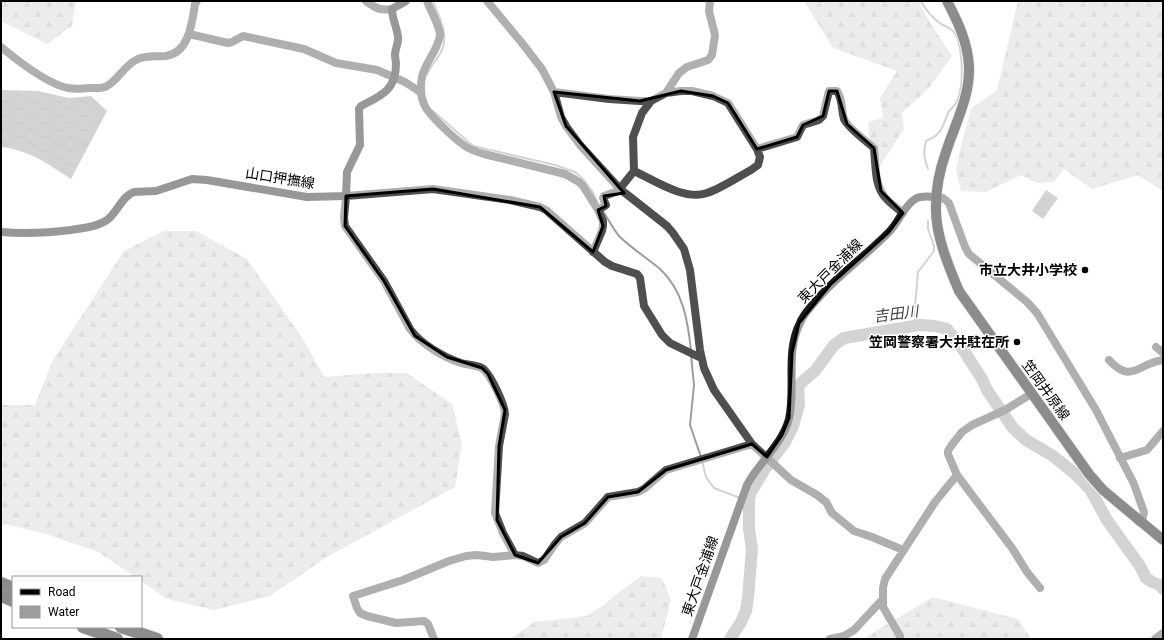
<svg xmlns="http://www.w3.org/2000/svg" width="1164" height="640" font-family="Roboto,'Noto Sans JP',sans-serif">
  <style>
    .forest { fill: url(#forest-firs) }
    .water { fill: url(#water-ripples) }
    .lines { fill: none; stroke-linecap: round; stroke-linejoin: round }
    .stream { stroke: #9d9d9d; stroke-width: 2 }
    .river { stroke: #9d9d9d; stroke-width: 12 }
    .primary-casing { stroke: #dbdbdb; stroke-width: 12 }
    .highway-casing { stroke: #dbdbdb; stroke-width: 14 }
    .street { stroke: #4f4f4f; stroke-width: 8 }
    .secondary { stroke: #1c1c1c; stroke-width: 8 }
    .primary { stroke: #000; stroke-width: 10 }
    .highway { stroke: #000; stroke-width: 12 }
    .marked { fill: none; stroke: #000; stroke-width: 3; stroke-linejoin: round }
    .poi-dot { fill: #000; stroke: #fff; stroke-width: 1.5 }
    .labels { text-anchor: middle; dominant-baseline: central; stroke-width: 3; stroke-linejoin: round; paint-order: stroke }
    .street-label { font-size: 14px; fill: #000; stroke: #fff }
    .poi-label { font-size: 14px; font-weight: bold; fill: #000; stroke: #fff; text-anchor: end }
    .water-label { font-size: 15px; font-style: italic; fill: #3e3e3e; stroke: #fff }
  </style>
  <defs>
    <pattern id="forest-firs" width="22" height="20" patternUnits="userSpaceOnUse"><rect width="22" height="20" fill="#d6d6d6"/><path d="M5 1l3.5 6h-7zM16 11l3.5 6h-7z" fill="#b6b6b6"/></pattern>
    <pattern id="water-ripples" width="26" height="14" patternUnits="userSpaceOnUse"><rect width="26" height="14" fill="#9d9d9d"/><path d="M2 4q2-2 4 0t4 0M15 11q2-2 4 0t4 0" fill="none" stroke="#858585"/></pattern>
  </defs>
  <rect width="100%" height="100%" fill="#fff"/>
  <!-- forest -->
  <path class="forest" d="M 1,1 L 76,1 L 72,26 L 47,44 L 1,21 Z
    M 804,1 L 919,1 L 926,16 L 952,56 L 929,88 L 902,113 L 904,129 L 876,172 L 871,165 L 868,122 L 883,118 L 880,98 L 897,71 L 833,48 Z
    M 1018,1 L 1163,1 L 1163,191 L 1138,175 L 1092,189 L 1064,169 L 1054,182 L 1036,183 L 1021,175 L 986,192 L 961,191 L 956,171 L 960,150 L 971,109 L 997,90 Z
    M 164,231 L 196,231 L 247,259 L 303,339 L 324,377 L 374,373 L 407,373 L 452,404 L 462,444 L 455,487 L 327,557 L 270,596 L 214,610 L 167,599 L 141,581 L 141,577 L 135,577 L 98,552 L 46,534 L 1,523 L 1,405 L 35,405 L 53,360 L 124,251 Z
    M 641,576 L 662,578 L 671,600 L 661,639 L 510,639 L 534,622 L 587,616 L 604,605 L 614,596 Z
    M 933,597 L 1018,619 L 1031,639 L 865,639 L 869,635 Z"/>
  <!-- water -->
  <path class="water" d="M 1,90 L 38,91 L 69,98 L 91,96 L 107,111 L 71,179 C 50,165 27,149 1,147 Z
    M 1046,190 L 1058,198 L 1043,219 L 1032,211 Z"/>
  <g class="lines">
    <!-- stream -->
    <path class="stream" d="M 921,1 C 925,9 933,19 941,24 C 944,26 949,27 952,30 C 964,42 964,86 957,101 C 955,106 950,109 948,113 C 942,128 942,134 926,141 C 923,152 924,159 928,169
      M 427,75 C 430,66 438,59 442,50 C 449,34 439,17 433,1
      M 433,111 L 473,146 L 555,165 L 575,172 L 583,179 L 592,191 L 597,201
      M 602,210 C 608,218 613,229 619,236 C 631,248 647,258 660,269 C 683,290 688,321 691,351
      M 915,326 L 915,306 L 918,272 L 934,251 L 934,246 L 928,229 L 928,221
      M 691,355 L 694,385 L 690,425 L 701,457
      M 702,461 L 706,477 L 714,488 L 740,498
      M 744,499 L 749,501"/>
    <!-- river -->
    <path class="river" d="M 730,639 L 741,622 L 746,611 L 748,598 L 752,549 L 749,529 L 749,501 L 750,494 L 765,469 L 785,442 L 793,426 L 799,405 L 798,387 L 803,381 L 815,371 L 834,345 L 844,338 L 920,325 L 935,326 L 947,329 L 964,351 L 982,379 L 987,390 L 1013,428 L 1026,440 L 1053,456 L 1074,473 L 1090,489 L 1107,520 L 1140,566 L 1146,578 L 1152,582 L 1160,585 L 1163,589"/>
    <!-- primary casing -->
    <g class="primary-casing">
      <path id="primary" d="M 947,1 C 958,22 968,43 969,67 C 970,97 955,124 946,152 C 940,169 936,187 936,206 C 935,234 948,265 959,291 L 1089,474 L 1103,490 L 1163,540"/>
    </g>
    <!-- highway casing -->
    <g class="highway-casing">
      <path id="highway" d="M 1,583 L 13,588
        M 1,596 L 13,601
        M 83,627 L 117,639
        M 121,627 L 157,639"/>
    </g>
    <!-- street -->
    <path class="street" d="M 366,1 C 375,8 380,11 392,9
      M 427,1 C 430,9 440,27 440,35 C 438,51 425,62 422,77 C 420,87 420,95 424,104 C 428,115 455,139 465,146 C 470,150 477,152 484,154 L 565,174 L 579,182 L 583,186 L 598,210 L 603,221 L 603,226 L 602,231 L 593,252
      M 487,1 L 522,43 L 542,69 L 554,92 L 561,117 L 566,126 L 580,145 L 620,189 L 667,226 L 673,233 L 684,249 L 690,270 L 700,350 L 704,368 L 714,390 L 752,444 L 791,480 L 817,495 L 826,502 L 832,513 L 854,531 L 872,537 L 903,550
      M 189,34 L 228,43 L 232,42 L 243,36 L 304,49 L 336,63 L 377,70 L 405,82 L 420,92
      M 1,47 C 18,61 47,84 68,88 C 75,89 82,89 89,88 C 95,88 102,89 107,86 C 118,80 124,66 136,60 C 146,55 156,57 166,56 C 189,53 192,23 195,4 L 197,1
      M 554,92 L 609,99 L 640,101 L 651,101 L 666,93 L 681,91 L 692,91 L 713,96 L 728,103 L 757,149 L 760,157 L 758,165 L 751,170 C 738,177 720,189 707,193 C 684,201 654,180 634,171
      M 666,93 L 679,73 L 687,67 L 708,60 L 712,55 L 715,35 L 709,11 L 710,1
      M 757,149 L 797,137 L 803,125 L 819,120 L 823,116 L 829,91 L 837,91 C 843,100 841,109 844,119 C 848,128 866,141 874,148 C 876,164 874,183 884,196 C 889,203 897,208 903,213
      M 936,197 L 943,198 L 949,203 L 965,247 L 969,254 L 1027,302 L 1037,313 L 1096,410 L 1134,484 L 1144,512 L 1143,517 L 1139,522
      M 598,210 L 606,205 L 603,198 L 604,196 L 618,191 L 634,171 L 633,137 L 642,113 L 651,101
      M 1156,347 L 1163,353
      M 1109,360 C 1132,385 1138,363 1163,360
      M 1031,394 L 1005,410 L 972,425 L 962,432 L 951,446 L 948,451 L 948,454 L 957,475 L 1012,548 L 1027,572 L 1040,588
      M 1120,458 L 1147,450 L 1163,431
      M 515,555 L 503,533 L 495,513 L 499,446 L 505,414 C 505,405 490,373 482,368 C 476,365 468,365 461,363 C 443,357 421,344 410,329 L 384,281 L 345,226 L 344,218 L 346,196 L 433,189 L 510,200 L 540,207 L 546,210 L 605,262 L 612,266 L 637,274 L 640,278 L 644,306 L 662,335 L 670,343 L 701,358
      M 434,639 L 428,624 L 424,621 L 396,623 L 367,616 L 360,613 L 357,608 L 353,596 L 403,580 L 449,561 L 466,556 L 477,555 L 493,557 L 515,555 L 523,556 L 538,563 L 544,560 L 555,544 L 561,537 L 585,523 L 608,497 L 638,492 L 644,489 L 666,470 L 752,444
      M 830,639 L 844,636 L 854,630 L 883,599
      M 900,639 L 900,636 L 883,607 L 883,588 L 885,579 L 935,502 L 957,475
      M 1155,639 L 1163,633"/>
    <!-- secondary -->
    <path class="secondary" d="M 1,232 C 25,234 47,233 71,230 C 83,228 97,227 107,220 C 117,213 122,196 134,192 L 156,191 L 192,179 L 207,180 L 307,197 L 346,196 L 347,172 L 360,145 L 359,109 L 361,106 C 380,96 396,91 396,64 C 396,61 395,58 395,55 C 395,48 399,43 398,37 C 397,27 392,19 392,9 L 406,1
      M 692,639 L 747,485 C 759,462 782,445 789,419 C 796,388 785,352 800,323 C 803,315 809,309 814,303 C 836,276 865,257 889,232 C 899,222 903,207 915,199 C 921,195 930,197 936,197"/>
    <!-- primary -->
    <use href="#primary" class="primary"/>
    <!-- highway -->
    <use href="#highway" class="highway"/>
  </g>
  <!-- marked area -->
  <path d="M0 0H1164V640H0ZM 681,91 L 713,96 L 728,103 L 757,149 L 797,137 L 803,125 L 823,116 L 829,91 L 837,91 L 847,124 L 874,148 L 881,191 L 903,213 L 888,233 L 830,285 L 799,323 L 792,353 L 789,418 L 782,435 L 767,457 L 752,444 L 666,470 L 638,492 L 608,497 L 585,523 L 561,537 L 538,563 L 515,555 L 497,520 L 499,446 L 505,410 L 488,374 L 482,368 L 447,357 L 415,336 L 384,281 L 345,226 L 346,196 L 433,189 L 540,207 L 593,252 L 603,226 L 598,210 L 606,206 L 604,196 L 624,193 L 566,126 L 554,92 L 640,101 Z" fill="#fff" fill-opacity=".55" fill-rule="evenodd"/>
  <path class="marked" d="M 681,91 L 713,96 L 728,103 L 757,149 L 797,137 L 803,125 L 823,116 L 829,91 L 837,91 L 847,124 L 874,148 L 881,191 L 903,213 L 888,233 L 830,285 L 799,323 L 792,353 L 789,418 L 782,435 L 767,457 L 752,444 L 666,470 L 638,492 L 608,497 L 585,523 L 561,537 L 538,563 L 515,555 L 497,520 L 499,446 L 505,410 L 488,374 L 482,368 L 447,357 L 415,336 L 384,281 L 345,226 L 346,196 L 433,189 L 540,207 L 593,252 L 603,226 L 598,210 L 606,206 L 604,196 L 624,193 L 566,126 L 554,92 L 640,101 Z"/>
  <!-- markers -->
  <g class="poi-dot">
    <circle cx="1085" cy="270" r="4"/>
    <circle cx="1017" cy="342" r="4"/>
  </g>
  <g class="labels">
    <!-- street labels -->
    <g class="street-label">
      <text transform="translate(280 178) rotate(9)">山口押撫線</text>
      <text transform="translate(830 271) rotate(-45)">東大戸金浦線</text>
      <text transform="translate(1046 390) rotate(54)">笠岡井原線</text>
      <text transform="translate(700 576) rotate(-71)">東大戸金浦線</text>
    </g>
    <!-- poi labels -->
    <g class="poi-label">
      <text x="1077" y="270">市立大井小学校</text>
      <text x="1009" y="342">笠岡警察署大井駐在所</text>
    </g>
    <!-- water labels -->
    <g class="water-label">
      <text transform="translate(896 314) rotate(-7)">吉田川</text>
    </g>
  </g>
  <!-- border -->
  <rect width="1164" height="640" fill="none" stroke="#000000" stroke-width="4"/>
  <!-- legend -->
  <rect x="12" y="576" width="130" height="52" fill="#ffffff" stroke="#999999"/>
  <rect x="20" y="589" width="20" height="6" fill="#000000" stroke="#999999"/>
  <text x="48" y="596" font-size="12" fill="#000000">Road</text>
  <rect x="20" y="606" width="20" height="12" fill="url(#water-ripples)" stroke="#999999"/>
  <text x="48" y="616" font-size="12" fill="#000000">Water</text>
</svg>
